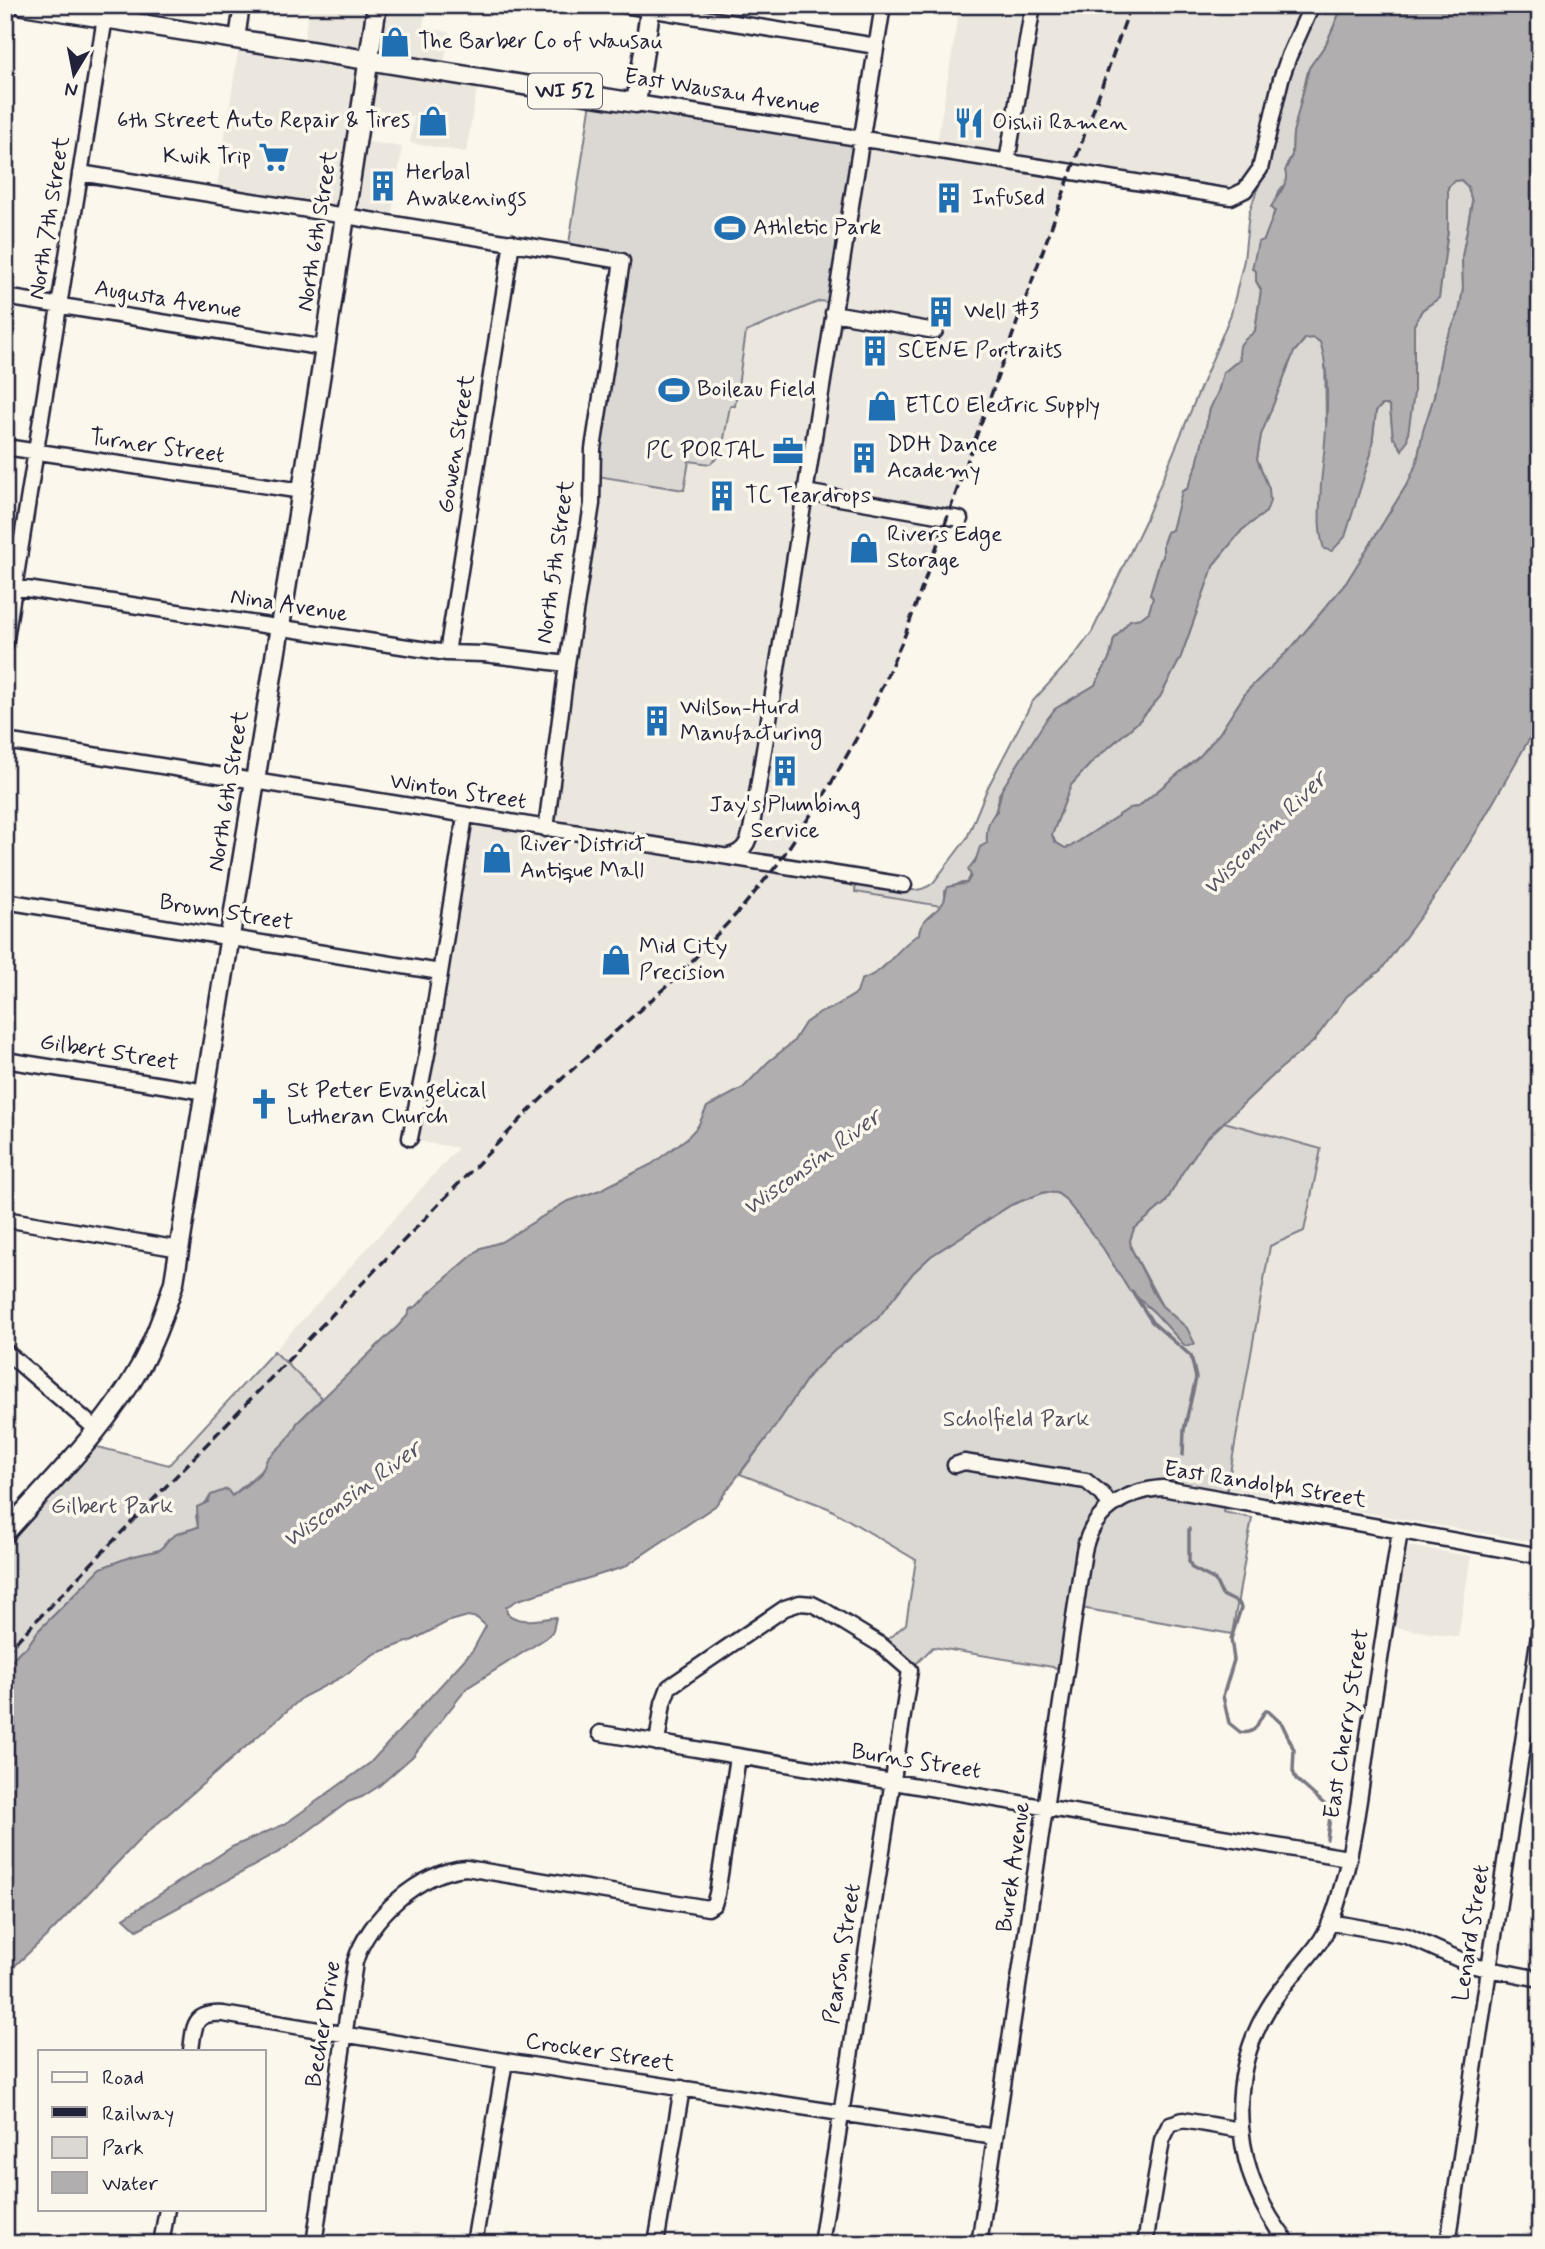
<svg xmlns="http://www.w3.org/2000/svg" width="1545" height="2249" font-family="Mynerve,sans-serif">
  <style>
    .built { fill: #ebe7df }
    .green { fill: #dbd8d3; stroke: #7e7d87; stroke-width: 2 }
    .water { fill: #b1aeb0; stroke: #787681; stroke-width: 2; fill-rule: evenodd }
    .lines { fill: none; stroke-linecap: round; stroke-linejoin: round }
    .stream { stroke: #787681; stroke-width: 3.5 }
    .minor-casing { stroke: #22223b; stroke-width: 19 }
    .major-casing { stroke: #22223b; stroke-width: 23 }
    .minor { stroke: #fbf7ec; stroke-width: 14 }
    .major { stroke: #fbf7ec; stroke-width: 18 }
    .rail { stroke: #22223b; stroke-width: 3.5; stroke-dasharray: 10 5; stroke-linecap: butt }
    .labels { text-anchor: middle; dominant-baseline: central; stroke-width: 7; stroke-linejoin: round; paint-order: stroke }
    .shield { fill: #fbf7ec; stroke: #636270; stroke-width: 2 }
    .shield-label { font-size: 21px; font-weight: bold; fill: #22223b }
    .poi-label { font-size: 23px; fill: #22223b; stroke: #fbf7ec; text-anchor: start }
    .street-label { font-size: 23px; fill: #22223b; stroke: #fbf7ec }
    .park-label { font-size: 23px; fill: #505061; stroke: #fbf7ec }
    .water-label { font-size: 24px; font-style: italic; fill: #545364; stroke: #fbf7ec }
  </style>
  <rect width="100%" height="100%" fill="#fbf7ec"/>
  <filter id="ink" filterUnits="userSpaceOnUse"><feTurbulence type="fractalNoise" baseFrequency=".0143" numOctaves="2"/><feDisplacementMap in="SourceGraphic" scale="14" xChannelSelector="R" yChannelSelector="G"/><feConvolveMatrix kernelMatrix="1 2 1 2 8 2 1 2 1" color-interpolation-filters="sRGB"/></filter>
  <g filter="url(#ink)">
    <!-- built -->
    <path class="built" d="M 310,5 L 426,5 L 423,27 L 449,32 L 443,70 L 479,76 L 466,152 L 410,143 L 414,117 L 374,110 L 369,142 L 402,147 L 391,221 L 216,193 L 240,39 L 302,49 Z
      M 960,5 L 1319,5 L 1299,47 L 1290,75 L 1272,147 L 1253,201 L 1071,173 L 904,638 L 877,699 L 853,747 L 815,809 L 782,859 L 856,882 L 856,892 L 941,906 L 936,909 L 920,925 L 919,934 L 908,940 L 888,966 L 861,980 L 857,993 L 832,1008 L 819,1013 L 805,1023 L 793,1042 L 768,1063 L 743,1088 L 707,1107 L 698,1126 L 687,1138 L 652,1164 L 626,1178 L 501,1242 L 481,1248 L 431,1291 L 417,1306 L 410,1309 L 407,1316 L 398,1326 L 322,1398 L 274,1351 L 458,1148 L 404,1139 L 459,816 L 543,829 L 591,475 L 684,490 L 689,461 L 710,464 L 712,461 L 719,458 L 730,405 L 735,406 L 746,332 L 820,301 L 833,303 L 860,138 L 936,149 Z
      M 1540,720 L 1540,1543 L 1227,1489 L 1270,1246 L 1321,1149 L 1224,1122 L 1280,1069 L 1313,1042 L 1347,996 L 1381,970 L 1478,829 Z
      M 1408,1546 L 1471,1556 L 1458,1637 L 1393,1627 L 1404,1556 Z"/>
    <!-- green -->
    <path class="green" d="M 1319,5 L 1343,5 L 1326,44 L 1309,68 L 1303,91 L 1297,121 L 1293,133 L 1292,155 L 1287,164 L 1286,183 L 1279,191 L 1272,220 L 1264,240 L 1257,271 L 1256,281 L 1261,290 L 1255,331 L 1239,354 L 1240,359 L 1223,373 L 1218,392 L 1210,409 L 1197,465 L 1187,489 L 1181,498 L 1172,531 L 1167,532 L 1163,544 L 1163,557 L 1160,561 L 1150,594 L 1153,598 L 1149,612 L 1114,639 L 1110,657 L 1095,685 L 1055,709 L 999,794 C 999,812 986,824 987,843 L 970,867 L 971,875 L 967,883 L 960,883 L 945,891 L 945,900 L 941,906 L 855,892 L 856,882 C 878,885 915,899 933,883 L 967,838 L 987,789 L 1032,702 L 1074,656 L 1092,632 L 1146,519 L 1231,314 L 1244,260 L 1249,213 L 1272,147 L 1290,75 L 1299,47 Z
      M 592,95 L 860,138 L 834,303 L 820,301 L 746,332 L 735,406 L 730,406 L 721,455 L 710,464 L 689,461 L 684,490 L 591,475 L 624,260 L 568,250 Z
      M 1461,180 L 1468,187 L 1472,202 L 1462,257 L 1463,289 L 1459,313 L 1443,346 L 1434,397 L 1423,431 L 1417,462 L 1409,481 L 1346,583 L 1293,646 L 1247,691 L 1219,734 L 1201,755 L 1138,807 L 1130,808 L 1070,847 L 1065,848 L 1055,842 L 1052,835 L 1071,785 L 1093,761 L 1139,721 L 1160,697 L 1180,659 L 1214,564 L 1242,530 L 1266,512 L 1269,489 L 1257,459 L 1261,435 L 1294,352 L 1305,339 L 1313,338 L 1320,342 L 1325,356 L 1326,422 L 1371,454 L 1376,411 L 1382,405 L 1388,405 L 1390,408 L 1393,437 L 1414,393 L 1414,325 L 1422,310 L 1439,298 L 1448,230 L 1448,187 L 1455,181 Z
      M 1224,1122 L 1321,1149 L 1304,1231 L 1270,1246 L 1223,1512 L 1252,1518 L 1232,1634 L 1069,1606 L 1059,1668 L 933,1647 L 910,1670 L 881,1645 L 906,1624 L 916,1560 L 828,1508 L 740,1474 L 777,1424 L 810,1374 L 835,1350 L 877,1319 L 913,1273 L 931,1256 L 1011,1205 L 1045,1192 L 1057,1193 L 1065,1199 L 1103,1248 L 1129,1290 L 1154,1312 L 1187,1328 L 1162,1306 L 1131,1248 L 1130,1240 L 1134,1229 L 1166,1202 L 1182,1173 L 1205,1140 Z
      M 274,1351 L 322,1398 L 297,1423 L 292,1435 L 281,1448 L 269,1457 L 265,1467 L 232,1496 L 227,1490 L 211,1495 L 196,1516 L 198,1527 L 177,1534 L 169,1539 L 160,1550 L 130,1557 L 101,1568 L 38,1631 L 27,1647 L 20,1651 L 5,1668 L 5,1548 L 94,1446 L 169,1465 Z"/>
    <!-- water -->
    <path class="water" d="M 1343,5 L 1540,5 L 1540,720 L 1478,829 L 1439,891 L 1381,970 L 1347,996 L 1313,1042 L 1280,1069 L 1205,1140 L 1182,1173 L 1166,1202 L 1134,1229 L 1130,1240 L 1131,1248 L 1154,1294 L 1162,1306 L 1187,1328 L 1195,1344 L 1185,1346 L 1154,1312 L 1129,1290 L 1103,1248 L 1065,1199 L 1057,1193 L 1045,1192 L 1011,1205 L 931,1256 L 913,1273 L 877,1319 L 835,1350 L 810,1374 L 777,1424 L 715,1506 L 624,1567 L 518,1600 L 506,1607 L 507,1613 C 519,1625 540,1619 556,1617 L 553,1631 L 546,1638 L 467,1688 L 413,1756 L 379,1786 L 362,1797 L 348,1802 L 281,1851 L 137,1930 L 124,1918 L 232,1847 L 285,1824 L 370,1763 L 473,1650 L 486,1626 L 477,1618 L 468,1616 L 447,1622 L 413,1640 L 374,1654 L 342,1677 L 303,1697 L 143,1836 L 53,1930 L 5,1975 L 5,1668 L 20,1651 L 27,1647 L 38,1631 L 101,1568 L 130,1557 L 160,1550 L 169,1539 L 177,1534 L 198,1527 L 197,1507 L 208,1502 L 211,1495 L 227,1489 L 232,1496 C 242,1488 254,1481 262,1471 C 266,1466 264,1461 269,1457 C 281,1446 291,1438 297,1423 L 398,1326 L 407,1316 L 410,1309 L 417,1306 L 431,1291 L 481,1248 L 501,1242 L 566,1202 L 600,1190 L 652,1164 L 687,1138 L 698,1126 L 707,1107 L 743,1088 L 768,1062 L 793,1042 L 805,1023 L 819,1013 L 832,1008 L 857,993 L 861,980 C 891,969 894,949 919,934 C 920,919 935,914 943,903 C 946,899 945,892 948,887 L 967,883 L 971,876 L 968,869 L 975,862 L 980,847 L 987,843 C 986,832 988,819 997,811 L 1002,789 L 1044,723 L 1055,709 L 1095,685 L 1110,657 L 1114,639 L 1130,620 L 1141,618 L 1149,612 L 1153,598 L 1150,594 L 1160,561 L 1163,557 L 1163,544 L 1167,532 L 1172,530 L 1182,491 L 1187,489 L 1197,465 L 1210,409 L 1218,392 L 1223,373 L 1240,359 C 1237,340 1244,342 1255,331 L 1261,290 L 1256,281 L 1256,271 L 1252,269 L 1258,242 L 1264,240 L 1275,211 L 1271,207 C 1277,196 1290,183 1285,171 L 1292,155 L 1293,133 L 1309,68 L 1326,44 ZM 1461,180 L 1468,187 L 1472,202 L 1462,257 L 1463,289 L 1459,313 L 1443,346 L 1434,397 L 1423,431 L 1417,462 L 1409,481 L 1346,583 L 1293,646 L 1247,691 L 1219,734 L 1201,755 L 1138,807 L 1130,808 L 1070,847 L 1065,848 L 1055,842 L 1052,835 L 1071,785 L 1093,761 L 1139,721 L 1160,697 L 1180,659 L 1214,564 L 1242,530 L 1266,512 L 1270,501 L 1269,489 L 1257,459 L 1261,435 L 1294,352 L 1305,339 L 1313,338 L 1320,342 C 1333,380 1325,443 1321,484 C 1320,507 1317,527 1324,549 L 1332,551 L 1345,537 L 1371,454 L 1376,411 L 1382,405 L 1388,405 L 1390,408 L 1393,437 L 1402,450 L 1407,441 L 1414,393 L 1414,325 L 1422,310 L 1439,298 L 1448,230 L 1448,187 L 1455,181 Z"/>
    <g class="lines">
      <!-- stream -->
      <path class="stream" d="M 1132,1291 L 1152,1322 L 1191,1356 L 1196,1378 L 1184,1430 L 1183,1455
        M 1189,1529 L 1189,1561 L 1192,1568 L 1215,1580 L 1222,1595 L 1239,1603 L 1241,1608 L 1231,1639 L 1234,1660 L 1223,1696 L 1229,1723 L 1240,1732 C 1260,1736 1256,1718 1267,1710 L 1282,1724 L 1291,1743 L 1294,1750 L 1293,1771 L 1296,1779 L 1331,1810 L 1327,1839"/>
      <!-- minor casing -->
      <g class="minor-casing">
        <path id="minor" d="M 624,5 L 876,46
          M 237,39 L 242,5
          M 636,103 L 1231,197 L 1245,190 L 1260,169 L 1281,79 L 1289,56 L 1312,5
          M 1007,162 L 1033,5
          M 80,173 L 622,261 L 593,449 L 592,504 L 567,664 L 546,829
          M 5,297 L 325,348
          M 833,313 L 935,331
          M 5,447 L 302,491
          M 805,492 L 960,519
          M 7,586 L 447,653 L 484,654 L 567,664
          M 5,645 L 107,5
          M 447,653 L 512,242
          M 5,741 L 904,885
          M 728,856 C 748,852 750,837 753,819 L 883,5
          M 5,901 L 440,972
          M 5,1060 L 206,1092
          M 410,1138 L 428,1049 L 465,816
          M 5,1219 L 180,1249
          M 5,1351 L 96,1429
          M 955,1465 L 964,1462 L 1086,1481 L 1102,1494 L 1111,1506
          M 600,1733 L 1348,1858
          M 657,1743 L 663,1703 L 669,1687 L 785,1608 L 800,1603 L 812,1604 L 822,1609 L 881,1645 L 910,1670 L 821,2244
          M 1330,1922 L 1407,1936 L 1474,1966 L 1540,1979
          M 191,2051 C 194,2026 193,2012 223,2014 L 505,2061 L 995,2137
          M 161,2244 L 167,2209
          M 314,2244 L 355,1962 C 368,1918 420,1871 466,1868 L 708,1908 L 714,1904 L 717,1894 L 738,1757
          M 474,2244 L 505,2061
          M 656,2244 L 682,2088
          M 979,2244 L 1084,1551 C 1092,1511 1125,1491 1162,1488 L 1540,1556
          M 1145,2244 L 1162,2140 L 1170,2124 L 1183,2120 L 1240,2130
          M 1289,2244 C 1234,2178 1223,2081 1269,2007 C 1283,1983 1305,1964 1321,1940 C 1334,1920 1340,1894 1346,1871 C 1359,1816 1364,1759 1373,1704 C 1382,1646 1391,1589 1400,1531
          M 1448,2244 L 1540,1628"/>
      </g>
      <!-- major casing -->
      <g class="major-casing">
        <path id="major" d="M 23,5 L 636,103 L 651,5
          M 5,1533 C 52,1480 106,1428 140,1367 C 155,1340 165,1311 174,1282 L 325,348 L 377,5"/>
      </g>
      <!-- minor -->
      <use href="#minor" class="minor"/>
      <!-- major -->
      <use href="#major" class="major"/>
      <!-- rail -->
      <path class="rail" d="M 5,1653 L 527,1113 L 564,1077 L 676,978 L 741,909 L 777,865 L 828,789 L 869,716 L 905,635 L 1131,5"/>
    </g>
  </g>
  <!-- icons -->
  <defs>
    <g id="shop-bare" transform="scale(2.415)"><path d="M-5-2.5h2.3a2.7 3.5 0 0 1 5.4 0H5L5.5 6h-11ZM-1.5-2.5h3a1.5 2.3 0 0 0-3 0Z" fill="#1f6fb2" stroke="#fbf7ec" stroke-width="2.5" paint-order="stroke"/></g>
    <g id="restaurant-bare" transform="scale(2.415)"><path d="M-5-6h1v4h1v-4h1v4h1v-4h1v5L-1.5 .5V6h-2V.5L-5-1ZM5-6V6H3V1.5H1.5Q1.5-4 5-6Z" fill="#1f6fb2" stroke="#fbf7ec" stroke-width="2.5" paint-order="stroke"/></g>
    <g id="supermarket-bare" transform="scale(2.415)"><path d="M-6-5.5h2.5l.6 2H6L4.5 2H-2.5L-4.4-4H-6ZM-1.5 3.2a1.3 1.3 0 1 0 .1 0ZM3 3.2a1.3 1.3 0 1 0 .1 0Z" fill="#1f6fb2" stroke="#fbf7ec" stroke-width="2.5" paint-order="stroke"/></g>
    <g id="building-bare" transform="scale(2.415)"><path d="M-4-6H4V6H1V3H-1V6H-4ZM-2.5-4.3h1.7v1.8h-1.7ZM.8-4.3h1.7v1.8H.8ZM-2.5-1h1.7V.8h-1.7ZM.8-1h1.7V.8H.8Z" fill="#1f6fb2" stroke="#fbf7ec" stroke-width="2.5" paint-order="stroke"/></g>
    <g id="stadium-bare" transform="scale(2.415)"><path d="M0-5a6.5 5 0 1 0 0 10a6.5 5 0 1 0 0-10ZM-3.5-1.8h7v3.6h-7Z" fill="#1f6fb2" stroke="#fbf7ec" stroke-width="2.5" paint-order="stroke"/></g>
    <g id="office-bare" transform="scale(2.415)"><path d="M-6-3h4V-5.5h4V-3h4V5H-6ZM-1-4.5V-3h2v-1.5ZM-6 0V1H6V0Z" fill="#1f6fb2" stroke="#fbf7ec" stroke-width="2.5" paint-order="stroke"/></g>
    <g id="church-bare" transform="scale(2.415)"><path d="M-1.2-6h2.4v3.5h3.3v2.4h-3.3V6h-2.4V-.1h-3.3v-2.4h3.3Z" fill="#1f6fb2" stroke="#fbf7ec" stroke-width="2.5" paint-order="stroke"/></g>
  </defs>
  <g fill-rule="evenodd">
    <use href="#shop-bare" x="395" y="42"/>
    <use href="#shop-bare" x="433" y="121"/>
    <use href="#restaurant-bare" x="969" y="123"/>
    <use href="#supermarket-bare" x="274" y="157"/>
    <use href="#building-bare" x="383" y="186"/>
    <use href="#building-bare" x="949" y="198"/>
    <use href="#stadium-bare" x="730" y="228"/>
    <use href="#building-bare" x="941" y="312"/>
    <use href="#building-bare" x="875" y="351"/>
    <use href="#stadium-bare" x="674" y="390"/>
    <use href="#shop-bare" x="882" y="406"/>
    <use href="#office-bare" x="788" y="451"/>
    <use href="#building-bare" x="864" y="458"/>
    <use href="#building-bare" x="722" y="496"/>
    <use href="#shop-bare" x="864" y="548"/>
    <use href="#building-bare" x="657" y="721"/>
    <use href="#building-bare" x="785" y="771"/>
    <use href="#shop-bare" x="497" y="858"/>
    <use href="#shop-bare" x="616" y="960"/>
    <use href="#church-bare" x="264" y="1104"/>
  </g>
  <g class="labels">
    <!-- shield labels -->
    <rect class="shield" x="528" y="73.5" width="74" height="35" rx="5"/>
    <g class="shield-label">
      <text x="565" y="91">WI 52</text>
    </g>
    <!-- poi labels -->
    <g class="poi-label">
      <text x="418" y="42">The Barber Co of Wausau</text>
      <text x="410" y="121" text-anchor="end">6th Street Auto Repair &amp; Tires</text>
      <text x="992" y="123">Oishii Ramen</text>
      <text x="251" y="157" text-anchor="end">Kwik Trip</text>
      <text x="406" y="173">Herbal<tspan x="406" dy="26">Awakenings</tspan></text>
      <text x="972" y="198">Infused</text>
      <text x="753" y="228">Athletic Park</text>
      <text x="964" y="312">Well #3</text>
      <text x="898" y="351">SCENE Portraits</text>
      <text x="697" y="390">Boileau Field</text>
      <text x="905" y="406">ETCO Electric Supply</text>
      <text x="887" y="445">DDH Dance<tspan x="887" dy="26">Academy</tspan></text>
      <text x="765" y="451" text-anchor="end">PC PORTAL</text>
      <text x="745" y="496">TC Teardrops</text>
      <text x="887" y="535">Rivers Edge<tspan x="887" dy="26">Storage</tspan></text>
      <text x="680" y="708">Wilson-Hurd<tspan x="680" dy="26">Manufacturing</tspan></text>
      <text x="785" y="805" text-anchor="middle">Jay's Plumbing<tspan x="785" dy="26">Service</tspan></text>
      <text x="520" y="845">River District<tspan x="520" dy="26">Antique Mall</tspan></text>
      <text x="639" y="947">Mid City<tspan x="639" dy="26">Precision</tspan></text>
      <text x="287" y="1091">St Peter Evangelical<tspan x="287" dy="26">Lutheran Church</tspan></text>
    </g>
    <!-- street labels -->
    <g class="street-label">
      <text transform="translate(722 92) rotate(9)">East Wausau Avenue</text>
      <text transform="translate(50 218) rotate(-81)">North 7th Street</text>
      <text transform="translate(318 231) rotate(-81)">North 6th Street</text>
      <text transform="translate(168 300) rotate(9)">Augusta Avenue</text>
      <text transform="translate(457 444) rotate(-81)">Gowen Street</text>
      <text transform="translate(157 447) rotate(8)">Turner Street</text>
      <text transform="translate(556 562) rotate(-82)">North 5th Street</text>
      <text transform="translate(289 606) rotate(9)">Nina Avenue</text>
      <text transform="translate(229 791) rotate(-81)">North 6th Street</text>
      <text transform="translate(458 792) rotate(9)">Winton Street</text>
      <text transform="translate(226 913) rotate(9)">Brown Street</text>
      <text transform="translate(109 1053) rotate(9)">Gilbert Street</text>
      <text transform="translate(1265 1485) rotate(9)">East Randolph Street</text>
      <text transform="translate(1347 1724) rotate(-81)">East Cherry Street</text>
      <text transform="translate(916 1762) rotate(9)">Burns Street</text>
      <text transform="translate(1014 1867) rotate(-82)">Burek Avenue</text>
      <text transform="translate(1472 1933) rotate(-81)">Lenard Street</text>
      <text transform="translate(843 1954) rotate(-81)">Pearson Street</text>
      <text transform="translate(324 2024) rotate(-81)">Becher Drive</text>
      <text transform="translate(600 2053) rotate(9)">Crocker Street</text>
    </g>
    <!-- park labels -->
    <g class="park-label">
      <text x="1016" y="1420">Scholfield Park</text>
      <text x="112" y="1507">Gilbert Park</text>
    </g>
    <!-- water labels -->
    <g class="water-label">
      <text transform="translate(1265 834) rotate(-45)">Wisconsin River</text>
      <text transform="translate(812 1163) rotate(-36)">Wisconsin River</text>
      <text transform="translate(352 1495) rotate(-36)">Wisconsin River</text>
    </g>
  </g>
  <!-- margin -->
  <rect width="1545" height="2249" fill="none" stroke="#fbf7ec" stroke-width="28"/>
  <rect x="14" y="14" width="1517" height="2221" fill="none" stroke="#22223b" stroke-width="2.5" filter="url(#ink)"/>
  <!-- legend -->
  <rect x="38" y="2050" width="228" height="161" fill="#fbf7ec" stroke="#a4a2a5" stroke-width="2"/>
  <rect x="52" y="2072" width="35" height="10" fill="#fbf7ec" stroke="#a4a2a5" stroke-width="2"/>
  <text x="102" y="2084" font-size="21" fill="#22223b">Road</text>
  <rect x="52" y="2107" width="35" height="10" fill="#22223b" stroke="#a4a2a5" stroke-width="2"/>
  <text x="102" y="2120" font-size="21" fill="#22223b">Railway</text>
  <rect x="52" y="2137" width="35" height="21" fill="#dbd8d3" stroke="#a4a2a5" stroke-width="2"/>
  <text x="102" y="2154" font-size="21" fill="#22223b">Park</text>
  <rect x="52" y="2172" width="35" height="21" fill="#b1aeb0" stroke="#a4a2a5" stroke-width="2"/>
  <text x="102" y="2190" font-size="21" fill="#22223b">Water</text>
  <!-- north arrow -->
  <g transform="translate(74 74) rotate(190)" stroke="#fbf7ec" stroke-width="5" paint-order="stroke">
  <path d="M0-5L12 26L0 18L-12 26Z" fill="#22223b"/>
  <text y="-10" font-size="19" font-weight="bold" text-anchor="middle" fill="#22223b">N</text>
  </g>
</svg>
